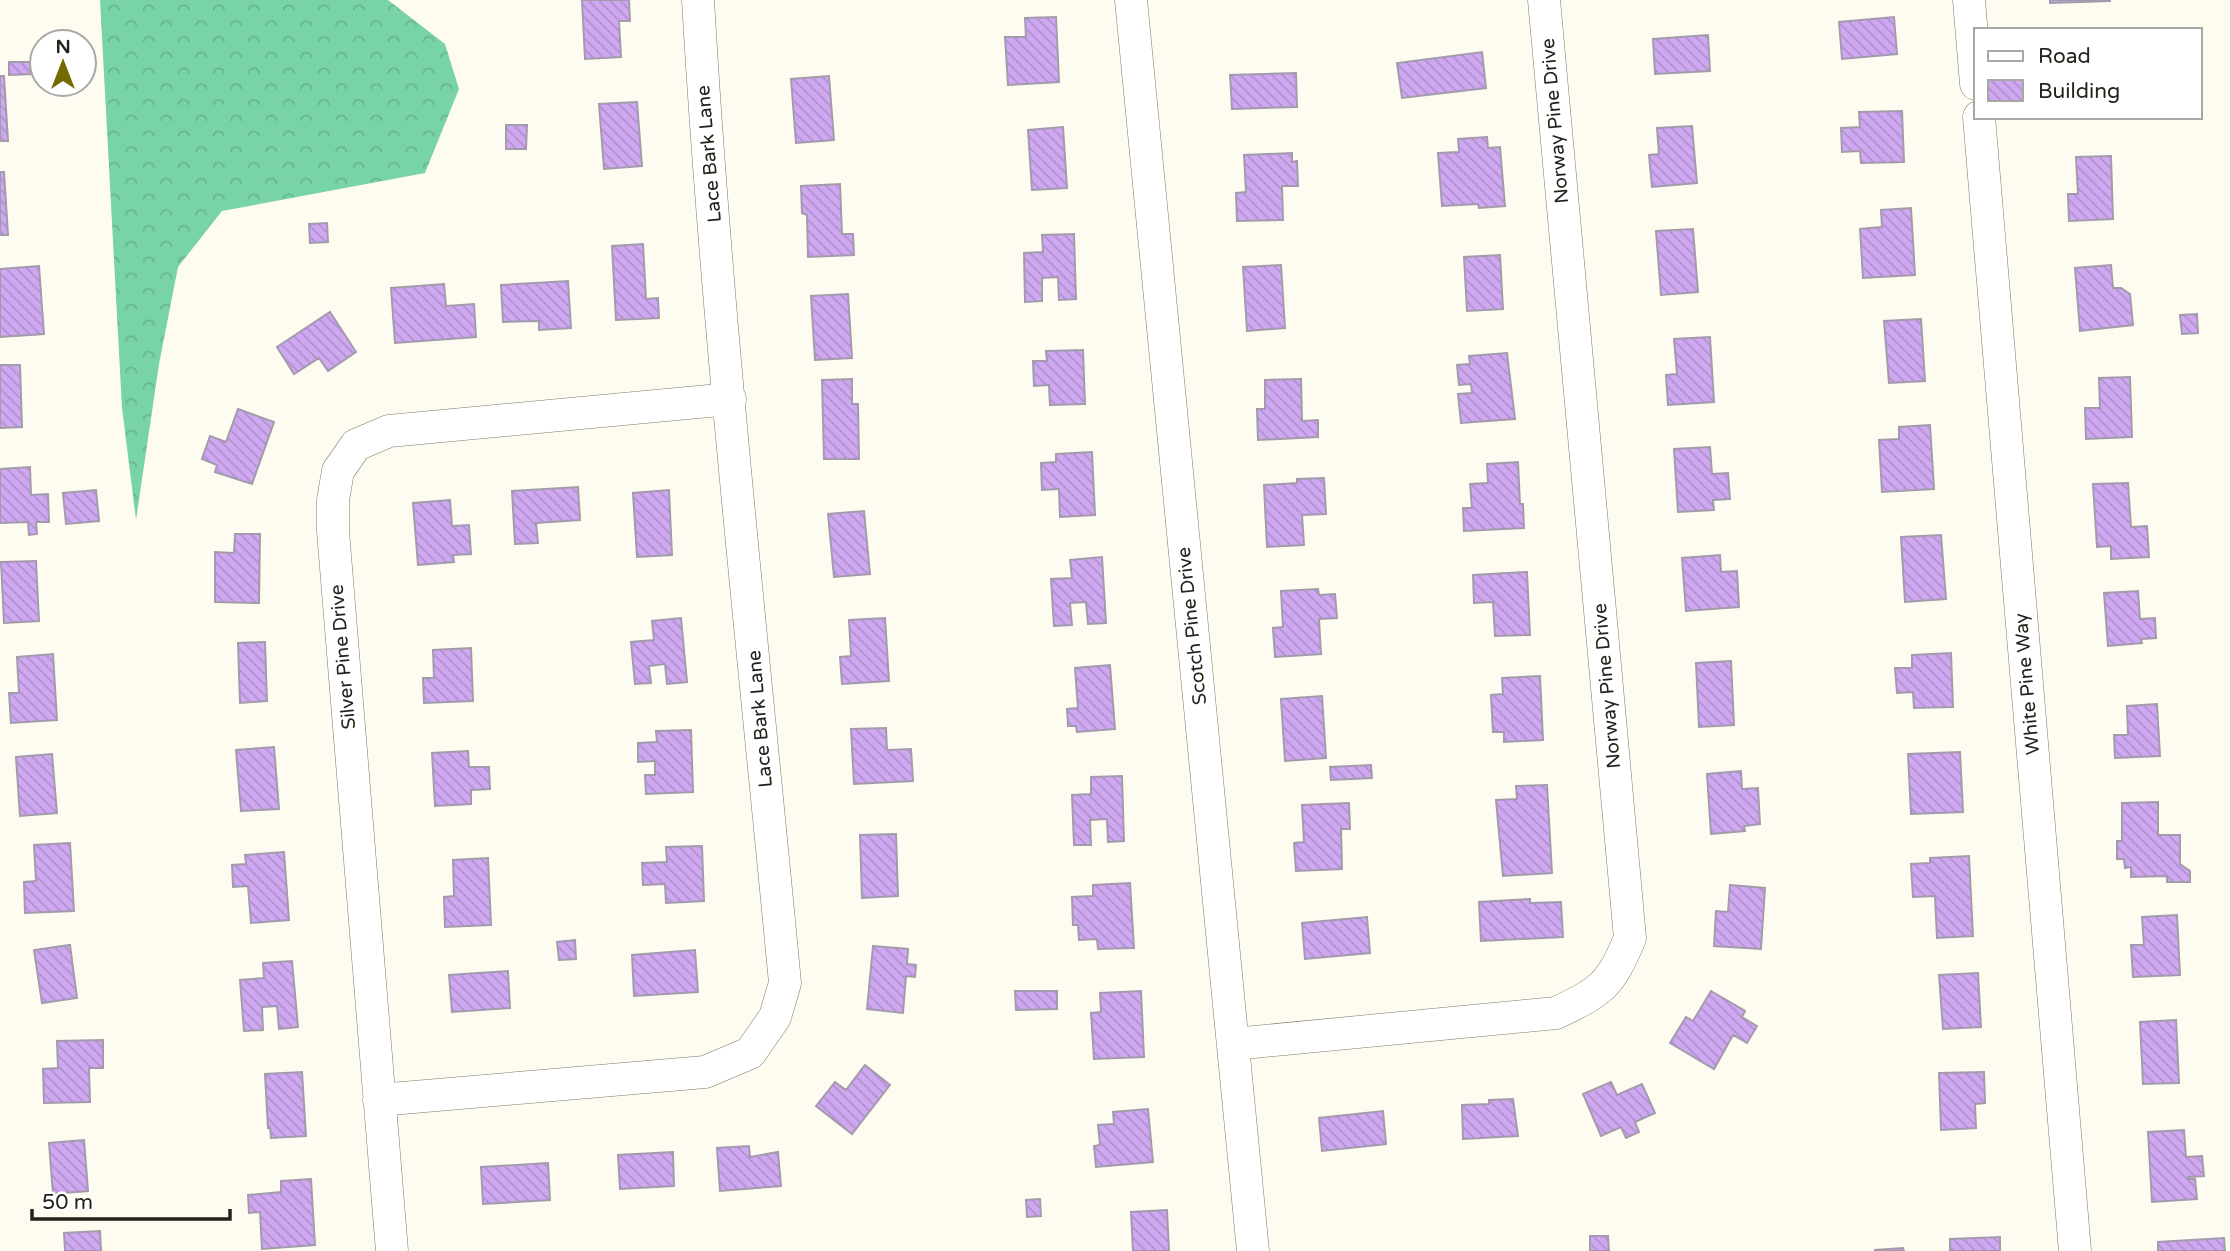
<svg xmlns="http://www.w3.org/2000/svg" width="2230" height="1251" font-family="'Varela Round',sans-serif">
  <style>
    .forest { fill: url(#forest-crowns) }
    .building { fill: url(#building-back-hatch); stroke: #a39bac; stroke-width: 2 }
    .lines { fill: none; stroke-linecap: round; stroke-linejoin: round }
    .minor-casing { stroke: #7e7a68; stroke-width: 33 }
    .minor { stroke: #fff; stroke-width: 32 }
    .labels { text-anchor: middle; dominant-baseline: central; stroke-width: 7; stroke-linejoin: round; paint-order: stroke }
    .street-label { font-size: 19px; fill: #24221b; stroke: #fff }
  </style>
  <defs>
    <pattern id="forest-crowns" width="20" height="18" patternUnits="userSpaceOnUse" patternTransform="scale(1.75)"><rect width="20" height="18" fill="#78d3a7"/><path d="M2 6a3 3 0 1 1 6 0M12 15a3 3 0 1 1 6 0" fill="none" stroke="#68b58f"/></pattern>
    <pattern id="building-back-hatch" width="6" height="6" patternUnits="userSpaceOnUse" patternTransform="scale(1.75)"><rect width="6" height="6" fill="#cea8f1"/><path d="M-1 5l2 2M0 0l6 6M5-1l2 2" fill="none" stroke="#b190ce"/></pattern>
  </defs>
  <rect width="100%" height="100%" fill="#fefcf0"/>
  <!-- forest -->
  <path class="forest" d="M 100,0 L 388,0 L 445,44 L 459,89 L 425,173 L 222,211 L 178,267 L 159,364 L 136,520 L 122,408 Z"/>
  <!-- building -->
  <path class="building" d="M 582,0 L 629,0 L 630,21 L 619,21 L 621,57 L 585,59 Z
    M 2050,0 L 2110,0 L 2110,1 L 2050,3 Z
    M 1056,17 L 1059,82 L 1008,85 L 1005,37 L 1026,37 L 1025,18 Z
    M 1894,17 L 1897,54 L 1842,59 L 1839,22 Z
    M 1708,35 L 1710,71 L 1655,74 L 1653,39 Z
    M 1482,52 L 1486,88 L 1402,98 L 1397,63 Z
    M 9,62 L 33,62 L 33,74 L 9,75 Z
    M 1296,73 L 1297,107 L 1232,109 L 1230,75 Z
    M 0,76 L 4,76 L 8,141 L 0,141 Z
    M 829,76 L 834,140 L 796,143 L 791,79 Z
    M 637,102 L 642,166 L 604,169 L 599,104 Z
    M 1902,111 L 1904,162 L 1861,163 L 1860,151 L 1842,152 L 1841,128 L 1860,127 L 1859,112 Z
    M 506,125 L 527,125 L 526,149 L 506,149 Z
    M 1692,126 L 1697,183 L 1652,187 L 1649,155 L 1659,154 L 1657,128 Z
    M 1063,127 L 1067,188 L 1032,190 L 1028,130 Z
    M 1487,137 L 1488,148 L 1500,147 L 1505,206 L 1479,208 L 1478,204 L 1442,206 L 1438,153 L 1459,152 L 1458,139 Z
    M 1292,153 L 1292,162 L 1297,161 L 1298,186 L 1282,186 L 1283,220 L 1237,221 L 1236,193 L 1246,192 L 1244,155 Z
    M 2111,156 L 2113,219 L 2069,221 L 2068,194 L 2078,194 L 2076,157 Z
    M 0,172 L 4,172 L 8,235 L 0,235 Z
    M 840,184 L 842,234 L 853,234 L 854,255 L 808,257 L 807,215 L 802,213 L 801,186 Z
    M 1911,208 L 1915,275 L 1863,278 L 1860,229 L 1882,227 L 1881,210 Z
    M 327,223 L 328,242 L 310,243 L 309,224 Z
    M 1693,229 L 1698,292 L 1661,295 L 1656,231 Z
    M 1074,234 L 1076,299 L 1059,300 L 1058,277 L 1042,278 L 1042,301 L 1025,302 L 1024,253 L 1043,252 L 1042,235 Z
    M 643,244 L 646,299 L 658,298 L 659,318 L 616,320 L 612,246 Z
    M 1500,255 L 1503,309 L 1467,311 L 1464,257 Z
    M 1281,265 L 1285,328 L 1247,331 L 1243,267 Z
    M 2111,265 L 2113,288 L 2121,288 L 2130,294 L 2133,325 L 2080,331 L 2075,268 Z
    M 39,266 L 44,334 L 0,337 L 0,269 Z
    M 568,281 L 571,328 L 539,330 L 539,321 L 503,322 L 501,285 Z
    M 444,284 L 446,306 L 474,304 L 476,337 L 395,343 L 391,288 Z
    M 848,294 L 852,358 L 815,360 L 811,296 Z
    M 330,312 L 356,352 L 328,371 L 319,358 L 294,374 L 277,347 Z
    M 2197,314 L 2198,333 L 2182,334 L 2180,315 Z
    M 1921,319 L 1925,381 L 1889,383 L 1884,321 Z
    M 1710,337 L 1714,402 L 1668,405 L 1666,375 L 1677,374 L 1674,339 Z
    M 1083,350 L 1085,404 L 1050,405 L 1049,385 L 1034,386 L 1033,361 L 1047,361 L 1046,351 Z
    M 1507,353 L 1515,419 L 1461,423 L 1458,394 L 1472,393 L 1471,384 L 1459,385 L 1457,365 L 1470,364 L 1469,356 Z
    M 0,365 L 20,365 L 22,427 L 0,428 Z
    M 2130,377 L 2132,437 L 2086,439 L 2085,408 L 2100,408 L 2099,378 Z
    M 852,379 L 852,404 L 858,404 L 859,459 L 824,459 L 822,380 Z
    M 1301,379 L 1302,421 L 1318,420 L 1318,437 L 1258,440 L 1257,409 L 1265,409 L 1265,380 Z
    M 238,409 L 274,422 L 252,484 L 215,472 L 217,465 L 202,459 L 210,436 L 226,442 Z
    M 1930,425 L 1934,489 L 1882,492 L 1879,440 L 1899,439 L 1899,427 Z
    M 1710,447 L 1712,474 L 1728,473 L 1730,499 L 1713,500 L 1714,510 L 1678,512 L 1674,449 Z
    M 1092,452 L 1095,515 L 1060,517 L 1059,489 L 1042,490 L 1041,463 L 1056,462 L 1056,454 Z
    M 1518,462 L 1520,504 L 1523,504 L 1524,528 L 1464,531 L 1463,508 L 1472,508 L 1470,484 L 1488,483 L 1487,464 Z
    M 30,467 L 31,495 L 48,494 L 49,522 L 36,522 L 37,534 L 29,535 L 28,522 L 0,523 L 0,469 Z
    M 1324,478 L 1326,514 L 1302,515 L 1304,545 L 1267,547 L 1264,485 L 1297,483 L 1297,479 Z
    M 2128,483 L 2131,527 L 2147,526 L 2149,557 L 2111,559 L 2111,546 L 2097,547 L 2093,484 Z
    M 578,487 L 580,520 L 536,523 L 538,543 L 515,544 L 512,491 Z
    M 96,490 L 99,521 L 66,524 L 63,493 Z
    M 669,490 L 672,555 L 637,557 L 633,493 Z
    M 450,500 L 452,526 L 469,525 L 471,554 L 453,555 L 454,562 L 418,565 L 413,503 Z
    M 864,511 L 870,574 L 834,577 L 828,514 Z
    M 235,534 L 260,534 L 259,603 L 215,602 L 215,552 L 234,553 Z
    M 1941,535 L 1946,599 L 1905,602 L 1901,537 Z
    M 1720,555 L 1721,572 L 1737,571 L 1739,607 L 1686,611 L 1682,558 Z
    M 1102,557 L 1106,623 L 1088,624 L 1086,602 L 1070,603 L 1072,625 L 1054,626 L 1051,579 L 1072,578 L 1070,560 Z
    M 36,561 L 39,621 L 4,623 L 1,562 Z
    M 1527,572 L 1530,635 L 1495,636 L 1493,602 L 1474,603 L 1473,575 Z
    M 1318,589 L 1319,595 L 1335,594 L 1337,618 L 1319,619 L 1321,654 L 1275,657 L 1273,628 L 1283,627 L 1281,591 Z
    M 2138,591 L 2140,619 L 2155,618 L 2156,638 L 2141,639 L 2142,643 L 2108,646 L 2104,593 Z
    M 681,618 L 687,682 L 667,684 L 665,664 L 649,666 L 651,683 L 635,684 L 631,642 L 654,640 L 652,621 Z
    M 885,618 L 889,681 L 842,684 L 840,657 L 851,656 L 849,620 Z
    M 265,642 L 267,701 L 240,703 L 238,643 Z
    M 471,648 L 473,701 L 424,703 L 423,678 L 434,678 L 433,650 Z
    M 1951,653 L 1953,707 L 1914,708 L 1913,692 L 1897,693 L 1895,668 L 1912,668 L 1912,655 Z
    M 53,654 L 57,720 L 11,723 L 9,693 L 19,693 L 17,657 Z
    M 1731,661 L 1734,725 L 1699,727 L 1696,663 Z
    M 1110,665 L 1115,729 L 1077,732 L 1076,726 L 1068,726 L 1067,709 L 1078,708 L 1075,668 Z
    M 1540,676 L 1543,740 L 1504,742 L 1504,732 L 1493,732 L 1491,695 L 1503,694 L 1502,678 Z
    M 1322,696 L 1326,758 L 1285,761 L 1281,699 Z
    M 2157,704 L 2160,756 L 2115,758 L 2114,735 L 2128,735 L 2127,706 Z
    M 886,728 L 887,750 L 911,749 L 913,781 L 854,784 L 851,729 Z
    M 691,730 L 693,792 L 646,794 L 645,775 L 655,775 L 655,761 L 638,762 L 638,743 L 657,742 L 656,731 Z
    M 274,747 L 279,809 L 241,811 L 236,750 Z
    M 468,751 L 469,767 L 489,767 L 490,789 L 471,790 L 471,804 L 435,806 L 432,753 Z
    M 1960,752 L 1963,812 L 1911,814 L 1908,754 Z
    M 52,754 L 57,813 L 20,816 L 16,757 Z
    M 1371,765 L 1372,778 L 1331,780 L 1330,767 Z
    M 1741,771 L 1742,789 L 1758,788 L 1760,824 L 1744,826 L 1745,831 L 1711,834 L 1707,774 Z
    M 1122,776 L 1124,841 L 1108,842 L 1107,819 L 1090,820 L 1091,845 L 1074,845 L 1072,795 L 1091,794 L 1091,777 Z
    M 1547,785 L 1552,873 L 1503,876 L 1496,800 L 1517,799 L 1516,786 Z
    M 2158,802 L 2158,835 L 2180,835 L 2180,864 L 2190,871 L 2190,882 L 2167,882 L 2167,876 L 2131,877 L 2131,867 L 2125,868 L 2124,859 L 2117,859 L 2117,841 L 2122,841 L 2122,803 Z
    M 1349,803 L 1350,829 L 1341,829 L 1342,869 L 1296,871 L 1294,843 L 1304,842 L 1302,805 Z
    M 896,834 L 898,896 L 862,898 L 860,835 Z
    M 70,843 L 74,911 L 25,913 L 24,882 L 36,881 L 34,845 Z
    M 702,846 L 704,901 L 666,903 L 665,884 L 643,885 L 642,863 L 667,862 L 666,847 Z
    M 284,852 L 289,920 L 251,923 L 248,886 L 233,887 L 232,865 L 246,864 L 245,855 Z
    M 1969,856 L 1973,936 L 1937,938 L 1935,896 L 1913,897 L 1911,864 L 1930,863 L 1930,858 Z
    M 488,858 L 491,925 L 445,927 L 444,897 L 454,896 L 453,860 Z
    M 1130,883 L 1134,948 L 1098,949 L 1097,939 L 1079,940 L 1078,925 L 1073,925 L 1072,897 L 1093,896 L 1093,885 Z
    M 1730,885 L 1765,888 L 1761,949 L 1714,946 L 1716,911 L 1728,912 Z
    M 1530,899 L 1530,903 L 1561,902 L 1563,937 L 1481,941 L 1479,902 Z
    M 2177,915 L 2180,975 L 2133,977 L 2131,945 L 2144,945 L 2142,917 Z
    M 1367,917 L 1370,953 L 1305,959 L 1302,923 Z
    M 575,940 L 576,959 L 559,960 L 557,942 Z
    M 70,945 L 77,998 L 42,1003 L 34,950 Z
    M 873,946 L 908,949 L 907,964 L 916,965 L 915,977 L 906,976 L 903,1013 L 867,1009 Z
    M 695,950 L 698,992 L 634,996 L 632,955 Z
    M 292,961 L 298,1027 L 279,1029 L 277,1006 L 262,1007 L 263,1030 L 244,1031 L 240,980 L 264,978 L 263,963 Z
    M 508,971 L 510,1008 L 452,1012 L 449,975 Z
    M 1978,973 L 1981,1027 L 1943,1029 L 1939,975 Z
    M 1015,991 L 1057,991 L 1057,1009 L 1016,1010 Z
    M 1141,991 L 1144,1057 L 1094,1059 L 1091,1013 L 1101,1012 L 1100,993 Z
    M 1711,991 L 1745,1011 L 1742,1017 L 1757,1026 L 1747,1043 L 1733,1035 L 1714,1069 L 1670,1043 L 1686,1017 L 1693,1021 Z
    M 2176,1020 L 2179,1083 L 2143,1084 L 2140,1022 Z
    M 103,1040 L 103,1068 L 89,1068 L 90,1102 L 44,1103 L 43,1069 L 58,1068 L 57,1041 Z
    M 865,1065 L 890,1085 L 852,1134 L 816,1106 L 835,1082 L 846,1090 Z
    M 302,1072 L 306,1136 L 271,1138 L 270,1127 L 268,1128 L 265,1074 Z
    M 1984,1072 L 1985,1103 L 1975,1104 L 1976,1128 L 1941,1130 L 1939,1073 Z
    M 1611,1082 L 1617,1095 L 1642,1084 L 1655,1113 L 1635,1122 L 1639,1132 L 1626,1138 L 1621,1127 L 1601,1136 L 1583,1094 Z
    M 1513,1099 L 1518,1136 L 1463,1139 L 1462,1105 L 1489,1104 L 1489,1100 Z
    M 1148,1109 L 1153,1162 L 1096,1167 L 1094,1146 L 1100,1145 L 1098,1125 L 1114,1124 L 1113,1112 Z
    M 1383,1111 L 1386,1144 L 1322,1151 L 1319,1118 Z
    M 2184,1130 L 2186,1157 L 2202,1156 L 2204,1176 L 2188,1177 L 2188,1179 L 2195,1179 L 2197,1199 L 2152,1202 L 2148,1132 Z
    M 84,1140 L 88,1191 L 53,1194 L 49,1143 Z
    M 749,1146 L 750,1157 L 778,1152 L 781,1186 L 720,1191 L 717,1148 Z
    M 673,1152 L 674,1186 L 620,1189 L 618,1155 Z
    M 548,1163 L 550,1200 L 483,1204 L 481,1167 Z
    M 311,1179 L 315,1245 L 262,1249 L 260,1212 L 249,1213 L 248,1195 L 281,1192 L 281,1181 Z
    M 1040,1199 L 1041,1216 L 1027,1217 L 1026,1200 Z
    M 1167,1210 L 1169,1251 L 1133,1251 L 1131,1212 Z
    M 100,1231 L 101,1251 L 65,1251 L 64,1233 Z
    M 1590,1236 L 1608,1236 L 1609,1251 L 1590,1251 Z
    M 2000,1237 L 2000,1251 L 1950,1251 L 1950,1239 Z
    M 2224,1238 L 2225,1251 L 2158,1251 L 2158,1242 Z
    M 1903,1248 L 1904,1251 L 1875,1251 L 1875,1250 Z"/>
  <g class="lines">
    <!-- minor casing -->
    <g class="minor-casing">
      <path id="minor" d="M 1131,0 L 1253,1251
        M 1969,0 L 1976,84
        M 1979,117 L 2075,1251
        M 1233,1044 L 1556,1013 C 1602,991 1610,986 1630,938 L 1544,0
        M 379,1100 L 705,1072 L 750,1053 L 775,1017 L 785,983 C 754,656 717,328 698,0
        M 392,1251 L 333,531 L 333,500 L 338,471 L 356,445 L 389,431 L 730,399"/>
    </g>
    <!-- minor -->
    <use href="#minor" class="minor"/>
  </g>
  <g class="labels">
    <!-- street labels -->
    <g class="street-label">
      <text transform="translate(1555 121) rotate(-95)">Norway Pine Drive</text>
      <text transform="translate(709 154) rotate(-95)">Lace Bark Lane</text>
      <text transform="translate(1192 626) rotate(-96)">Scotch Pine Drive</text>
      <text transform="translate(343 657) rotate(-95)">Silver Pine Drive</text>
      <text transform="translate(2027 684) rotate(-95)">White Pine Way</text>
      <text transform="translate(1607 686) rotate(-95)">Norway Pine Drive</text>
      <text transform="translate(760 719) rotate(-95)">Lace Bark Lane</text>
    </g>
  </g>
  <!-- legend -->
  <rect x="1974" y="28" width="228" height="91" fill="#ffffff" stroke="#a7a7a4" stroke-width="2"/>
  <rect x="1988" y="51" width="35" height="10" fill="#ffffff" stroke="#a7a7a4" stroke-width="2"/>
  <text x="2038" y="63" font-size="21" fill="#24221b">Road</text>
  <rect x="1988" y="80" width="35" height="21" fill="url(#building-back-hatch)" stroke="#a7a7a4" stroke-width="2"/>
  <text x="2038" y="98" font-size="21" fill="#24221b">Building</text>
  <!-- north arrow -->
  <g transform="translate(63 63)"><circle r="33" fill="#ffffff" stroke="#a7a7a4" stroke-width="2"/>
  <path d="M0-5L12 26L0 18L-12 26Z" fill="#756a02"/>
  <text y="-10" font-size="19" font-weight="bold" text-anchor="middle" fill="#24221b">N</text>
  </g>
  <!-- scale -->
  <path d="M32 1209v10h198v-10" fill="none" stroke="#24221b" stroke-width="3.5"/>
  <text x="42" y="1209" font-size="21" fill="#24221b" stroke="#ffffff" stroke-width="5" paint-order="stroke">50 m</text>
</svg>
